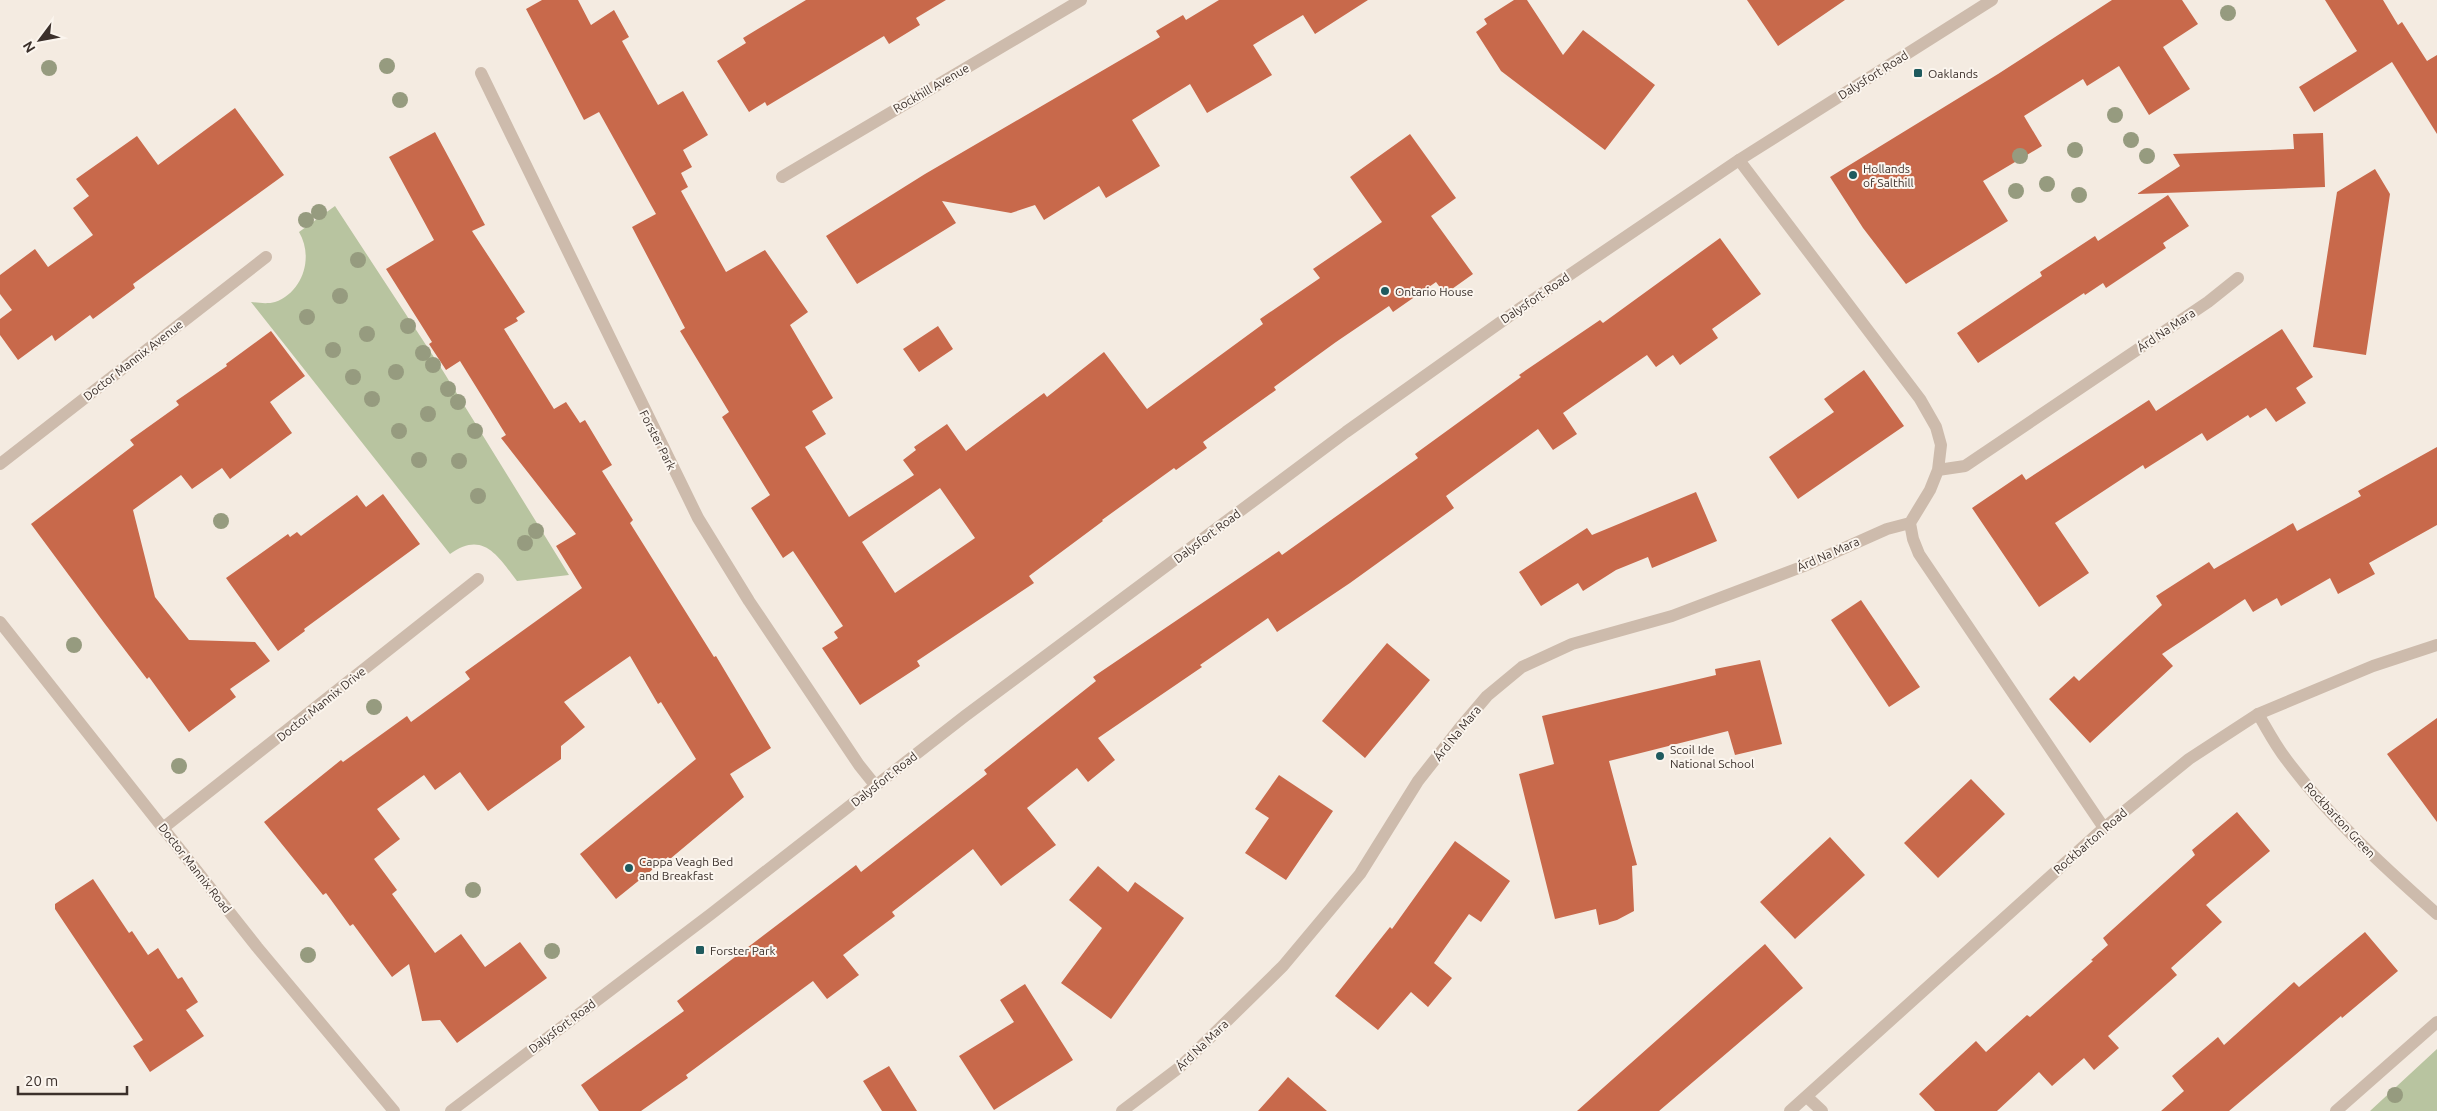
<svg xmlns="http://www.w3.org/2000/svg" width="2437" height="1111" font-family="Ubuntu,sans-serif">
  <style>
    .green { fill: #b8c4a0 }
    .building { fill: #c8694b; fill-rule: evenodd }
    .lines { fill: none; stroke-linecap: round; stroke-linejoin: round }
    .minor { stroke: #cdbbac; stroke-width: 12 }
    .tertiary { stroke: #cdbbac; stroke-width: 12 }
    .tree { fill: #969b7f }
    .poi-dot { fill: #1f5a5e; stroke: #fbf5ee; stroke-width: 2 }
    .labels { text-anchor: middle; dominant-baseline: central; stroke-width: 4; stroke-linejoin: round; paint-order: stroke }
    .poi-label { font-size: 12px; fill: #3b302b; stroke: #fbf5ee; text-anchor: start }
    .street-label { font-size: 12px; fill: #3b302b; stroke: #fbf5ee }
  </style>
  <rect width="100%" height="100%" fill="#f4ebe1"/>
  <!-- green -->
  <path class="green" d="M 335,206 L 443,371 L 569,575 L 517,581 C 498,556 483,530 450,554 L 251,302 C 259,303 268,304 275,302 C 303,292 314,257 299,232 Z
    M 2437,1049 L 2437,1111 L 2370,1111 Z"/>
  <!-- building -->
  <path class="building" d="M 542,0 L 578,0 L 591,25 L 614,10 L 629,37 L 622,41 L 658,105 L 683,91 L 708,135 L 683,150 L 692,167 L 681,173 L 688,187 L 681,191 L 726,272 L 765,250 L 808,312 L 790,325 L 833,398 L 812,411 L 826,434 L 805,447 L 849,517 L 914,475 L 903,460 L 916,450 L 914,447 L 947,424 L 966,451 L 1044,393 L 1047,397 L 1104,352 L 1147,409 L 1263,324 L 1260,319 L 1320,278 L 1313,269 L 1382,222 L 1350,177 L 1410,134 L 1456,198 L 1431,216 L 1473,274 L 1445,294 L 1436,282 L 1393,312 L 1389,306 L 1336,342 L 1274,387 L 1276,390 L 1203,442 L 1207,448 L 1176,470 L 1174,468 L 1102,520 L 1103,521 L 1029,576 L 1034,583 L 917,661 L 920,666 L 860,705 L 822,648 L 838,638 L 834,632 L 843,626 L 793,551 L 783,558 L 751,508 L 770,495 L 722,417 L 729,412 L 680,331 L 685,328 L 632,227 L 656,214 L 599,112 L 584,120 L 526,9 ZM 940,488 L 975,538 L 895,593 L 862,542 Z
    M 806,0 L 946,0 L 916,18 L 920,25 L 889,44 L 884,36 L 767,106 L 765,102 L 749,112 L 717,61 L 746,43 L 743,38 Z
    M 1219,0 L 1368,0 L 1315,34 L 1303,15 L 1253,45 L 1272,75 L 1207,113 L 1190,84 L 1132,120 L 1160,166 L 1106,198 L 1099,186 L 1044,220 L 1035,205 L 1011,213 L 942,201 L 956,223 L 857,284 L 826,236 L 925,174 L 1160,37 L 1156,31 L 1183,15 L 1186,20 Z
    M 1514,0 L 1527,0 L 1563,55 L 1583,30 L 1655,85 L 1605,150 L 1501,71 L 1476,32 L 1487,24 L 1484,19 Z
    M 1747,0 L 1845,0 L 1778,46 Z
    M 2112,0 L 2182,0 L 2198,24 L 2163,47 L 2190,89 L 2149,115 L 2119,66 L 2087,86 L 2083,79 L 2024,116 L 2042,146 L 1983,181 L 2008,221 L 1906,284 L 1863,228 L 1830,177 L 1998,74 Z
    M 2325,0 L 2383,0 L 2398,25 L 2402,22 L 2427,61 L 2437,55 L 2437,134 L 2392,62 L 2314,112 L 2299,87 L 2357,51 Z
    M 235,108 L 284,175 L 133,284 L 135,288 L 93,319 L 90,315 L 55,341 L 52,335 L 18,360 L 0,335 L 0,319 L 12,310 L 0,294 L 0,275 L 35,249 L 48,267 L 93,235 L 73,208 L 89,196 L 76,179 L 137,136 L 158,165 Z
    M 435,132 L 485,225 L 472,231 L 525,312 L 516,318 L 518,321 L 504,329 L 554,409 L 566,402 L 580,423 L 585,420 L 612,465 L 602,471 L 633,520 L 630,523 L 714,657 L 716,656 L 771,748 L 730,774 L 744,797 L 670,859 L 668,857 L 616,899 L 580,854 L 696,759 L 661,702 L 658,704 L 630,656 L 564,702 L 585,727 L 561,746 L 561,759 L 488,811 L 460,772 L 435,790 L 424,775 L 377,809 L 400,839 L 374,859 L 397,890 L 392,894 L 435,953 L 461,934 L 485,967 L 520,942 L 547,978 L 457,1043 L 440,1020 L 422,1021 L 409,964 L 392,977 L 353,924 L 350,926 L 326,893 L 323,895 L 264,822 L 341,760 L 343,762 L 407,716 L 411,722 L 470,679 L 465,672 L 582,588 L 556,546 L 576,534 L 501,438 L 506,435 L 460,361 L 446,370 L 429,344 L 432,342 L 386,269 L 434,240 L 389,157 Z
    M 2323,133 L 2325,187 L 2137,194 L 2180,166 L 2173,154 L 2294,149 L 2293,134 Z
    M 2375,169 L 2390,194 L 2366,355 L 2313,347 L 2337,192 Z
    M 2168,195 L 2189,226 L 2163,243 L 2166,248 L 2106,288 L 2103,283 L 2085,295 L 2084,293 L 1978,363 L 1957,333 L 2042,276 L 2040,272 L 2095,236 L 2098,241 Z
    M 1720,238 L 1761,294 L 1712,329 L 1718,338 L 1680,365 L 1673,355 L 1656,367 L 1647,355 L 1563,413 L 1577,434 L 1553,450 L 1538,429 L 1446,496 L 1454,508 L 1350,583 L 1277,632 L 1268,618 L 1200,665 L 1202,667 L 1098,738 L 1115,760 L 1088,782 L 1077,768 L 1027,808 L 1056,845 L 1001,886 L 973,849 L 892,912 L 895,916 L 843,955 L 859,975 L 827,999 L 813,981 L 686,1075 L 688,1078 L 641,1111 L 599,1111 L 581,1085 L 684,1011 L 677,1001 L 856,865 L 861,872 L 987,774 L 984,770 L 1096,681 L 1093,677 L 1279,551 L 1282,555 L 1418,458 L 1415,454 L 1521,377 L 1519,375 L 1600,320 L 1603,323 Z
    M 938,326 L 953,349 L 919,372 L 903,349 Z
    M 2282,329 L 2313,377 L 2296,388 L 2306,403 L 2276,422 L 2266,408 L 2250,418 L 2248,415 L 2207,441 L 2202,433 L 2145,469 L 2143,465 L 2055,523 L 2089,573 L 2039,607 L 1972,508 L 2022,474 L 2026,480 L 2149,400 L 2156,411 Z
    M 271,331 L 305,376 L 270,402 L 292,433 L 230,479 L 222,468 L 192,489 L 181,475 L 133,510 L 155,597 L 189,640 L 255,642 L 270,661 L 230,689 L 236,697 L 189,732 L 149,677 L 147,679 L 105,624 L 31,524 L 134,445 L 130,440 L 179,405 L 176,401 L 227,366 L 226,364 Z
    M 1864,370 L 1904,426 L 1798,499 L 1769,457 L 1834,412 L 1824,399 Z
    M 2437,447 L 2437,525 L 2369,563 L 2375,574 L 2338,594 L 2330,578 L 2281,606 L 2277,598 L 2253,612 L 2245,599 L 2162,654 L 2173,666 L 2090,743 L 2049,699 L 2074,676 L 2079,681 L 2162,605 L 2156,596 L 2209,562 L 2214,569 L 2293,523 L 2297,531 L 2361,496 L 2358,491 Z
    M 1696,492 L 1717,541 L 1652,568 L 1648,557 L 1616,570 L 1583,591 L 1578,583 L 1541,606 L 1519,572 L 1587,528 L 1592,535 Z
    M 383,494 L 420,544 L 304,629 L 305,631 L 278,651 L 226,578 L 288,534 L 290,537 L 297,532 L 301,536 L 357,495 L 366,507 Z
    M 1861,600 L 1920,687 L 1889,707 L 1831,620 Z
    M 1387,643 L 1430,680 L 1365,758 L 1322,721 Z
    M 1760,660 L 1782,744 L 1735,755 L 1728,731 L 1609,761 L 1637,865 L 1632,866 L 1634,911 L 1617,920 L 1599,925 L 1596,909 L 1555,919 L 1519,774 L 1554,764 L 1542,716 L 1716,675 L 1715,669 Z
    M 2437,718 L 2437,822 L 2387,754 Z
    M 1279,775 L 1333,811 L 1286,880 L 1245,853 L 1269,818 L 1255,809 Z
    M 1971,779 L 2005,814 L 1938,878 L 1904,843 Z
    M 2237,812 L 2270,851 L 2206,905 L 2222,922 L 2171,968 L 2177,975 L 2108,1036 L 2119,1048 L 2094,1070 L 2084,1058 L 2052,1086 L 2039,1072 L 1997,1111 L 1935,1111 L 1919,1094 L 1976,1041 L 1986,1052 L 2027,1015 L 2030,1017 L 2093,961 L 2091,960 L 2108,945 L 2103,938 L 2195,855 L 2192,850 Z
    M 1830,837 L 1865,875 L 1795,939 L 1760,902 Z
    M 1455,841 L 1510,881 L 1481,922 L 1469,914 L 1434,963 L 1452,978 L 1428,1007 L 1411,992 L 1378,1030 L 1335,996 L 1390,927 L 1392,929 Z
    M 1098,866 L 1128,892 L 1135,882 L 1184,918 L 1111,1019 L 1061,983 L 1102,928 L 1069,900 Z
    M 93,879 L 129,933 L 132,931 L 148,955 L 158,948 L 178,979 L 182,977 L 198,1002 L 186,1010 L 204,1036 L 150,1072 L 133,1046 L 143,1040 L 55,909 L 55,904 Z
    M 2365,932 L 2398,971 L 2342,1018 L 2341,1016 L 2229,1111 L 2161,1111 L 2184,1091 L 2172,1076 L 2218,1037 L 2224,1045 L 2294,982 L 2299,987 Z
    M 1765,944 L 1803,988 L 1659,1111 L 1577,1111 Z
    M 1025,984 L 1073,1060 L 994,1110 L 959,1056 L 1014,1022 L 1000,1000 Z
    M 889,1066 L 917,1111 L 882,1111 L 863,1081 Z
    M 1288,1077 L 1327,1111 L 1258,1111 Z"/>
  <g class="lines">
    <!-- minor -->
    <path class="minor" d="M 481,73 L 698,518 L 749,601 L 859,765 L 875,785
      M 1739,160 L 1920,399 L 1936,427 L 1941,445 L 1938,470 L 1930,490 L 1910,523 L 1913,539 L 1919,554 L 2104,828
      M 782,177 L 1081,0
      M 0,464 L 266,257
      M 1938,470 L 1965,466 L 2208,302 L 2238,278
      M 2258,714 C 2267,729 2275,745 2286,759 C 2329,817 2383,866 2437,914
      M 163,828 L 478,579
      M 1807,1097 L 1822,1111
      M 1122,1111 L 1180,1067 L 1283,966 L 1360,874 L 1418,781 L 1459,729 L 1487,696 L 1522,667 L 1572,644 L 1672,616 L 1804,566 L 1887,529 L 1910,523
      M 2336,1111 L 2437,1022"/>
    <!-- tertiary -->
    <path class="tertiary" d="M 0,622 L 257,947 L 394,1111
      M 451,1111 L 711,914 L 965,716 L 1346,432 L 1522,307 L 1739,160 L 1992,0
      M 1790,1111 L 2104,828 L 2189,759 L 2258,714 L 2373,666 L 2437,645"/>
  </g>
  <!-- trees -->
  <g class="tree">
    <circle cx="2228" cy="13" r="8"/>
    <circle cx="387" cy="66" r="8"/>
    <circle cx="49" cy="68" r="8"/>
    <circle cx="400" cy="100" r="8"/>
    <circle cx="2115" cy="115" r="8"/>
    <circle cx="2131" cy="140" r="8"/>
    <circle cx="2075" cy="150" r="8"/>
    <circle cx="2020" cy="156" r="8"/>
    <circle cx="2147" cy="156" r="8"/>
    <circle cx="2047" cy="184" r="8"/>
    <circle cx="2016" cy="191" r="8"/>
    <circle cx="2079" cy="195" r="8"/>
    <circle cx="319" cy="212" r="8"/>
    <circle cx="306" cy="220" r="8"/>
    <circle cx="358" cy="260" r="8"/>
    <circle cx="340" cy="296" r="8"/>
    <circle cx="307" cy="317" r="8"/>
    <circle cx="408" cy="326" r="8"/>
    <circle cx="367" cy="334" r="8"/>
    <circle cx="333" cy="350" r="8"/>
    <circle cx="423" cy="353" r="8"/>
    <circle cx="433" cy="365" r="8"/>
    <circle cx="396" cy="372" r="8"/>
    <circle cx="353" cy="377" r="8"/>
    <circle cx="448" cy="389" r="8"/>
    <circle cx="372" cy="399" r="8"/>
    <circle cx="458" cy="402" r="8"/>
    <circle cx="428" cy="414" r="8"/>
    <circle cx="399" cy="431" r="8"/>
    <circle cx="475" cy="431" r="8"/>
    <circle cx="419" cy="460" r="8"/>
    <circle cx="459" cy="461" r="8"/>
    <circle cx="478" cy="496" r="8"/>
    <circle cx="221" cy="521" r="8"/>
    <circle cx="536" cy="531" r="8"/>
    <circle cx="525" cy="543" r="8"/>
    <circle cx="74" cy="645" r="8"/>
    <circle cx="374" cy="707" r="8"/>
    <circle cx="179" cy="766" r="8"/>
    <circle cx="473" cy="890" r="8"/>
    <circle cx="552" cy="951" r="8"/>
    <circle cx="308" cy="955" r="8"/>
    <circle cx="2395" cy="1095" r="8"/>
  </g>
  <!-- markers -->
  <g class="poi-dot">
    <rect x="1913" y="68" width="10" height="10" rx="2.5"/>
    <circle cx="1853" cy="175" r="5"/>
    <circle cx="1385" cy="291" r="5"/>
    <circle cx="1660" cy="756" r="5"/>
    <circle cx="629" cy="868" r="5"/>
    <rect x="695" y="945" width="10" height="10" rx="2.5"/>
  </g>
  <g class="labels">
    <!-- poi labels -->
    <g class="poi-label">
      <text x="1928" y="73">Oaklands</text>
      <text x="1863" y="168">Hollands<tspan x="1863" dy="14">of Salthill</tspan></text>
      <text x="1395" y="291">Ontario House</text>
      <text x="1670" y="749">Scoil Ide<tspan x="1670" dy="14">National School</tspan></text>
      <text x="639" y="861">Cappa Veagh Bed<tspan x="639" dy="14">and Breakfast</tspan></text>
      <text x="710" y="950">Forster Park</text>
    </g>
    <!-- street labels -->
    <g class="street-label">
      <text transform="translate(1873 75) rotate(-32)">Dalysfort Road</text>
      <text transform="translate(931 88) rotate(-30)">Rockhill Avenue</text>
      <text transform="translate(1535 298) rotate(-34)">Dalysfort Road</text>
      <text transform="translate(2166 330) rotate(-34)">Árd Na Mara</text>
      <text transform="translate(133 360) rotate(-38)">Doctor Mannix Avenue</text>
      <text transform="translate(658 440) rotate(63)">Forster Park</text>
      <text transform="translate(1207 536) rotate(-37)">Dalysfort Road</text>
      <text transform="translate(1828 554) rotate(-24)">Árd Na Mara</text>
      <text transform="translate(321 704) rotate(-39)">Doctor Mannix Drive</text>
      <text transform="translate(1457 733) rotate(-51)">Árd Na Mara</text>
      <text transform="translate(884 779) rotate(-38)">Dalysfort Road</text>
      <text transform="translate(2340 820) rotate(47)">Rockbarton Green</text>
      <text transform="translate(2090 841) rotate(-41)">Rockbarton Road</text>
      <text transform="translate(195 868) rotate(52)">Doctor Mannix Road</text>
      <text transform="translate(562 1026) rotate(-37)">Dalysfort Road</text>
      <text transform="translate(1202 1045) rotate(-44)">Árd Na Mara</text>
    </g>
  </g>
  <!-- north arrow -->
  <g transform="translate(40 40) rotate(238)" stroke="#fbf5ee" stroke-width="4" paint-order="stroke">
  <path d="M0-4L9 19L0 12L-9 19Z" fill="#3b302b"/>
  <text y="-8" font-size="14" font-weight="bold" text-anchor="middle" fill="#3b302b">N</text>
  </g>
  <!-- scale -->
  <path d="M18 1086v8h109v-8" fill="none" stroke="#3b302b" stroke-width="2.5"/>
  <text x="25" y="1086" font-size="15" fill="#3b302b" stroke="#fbf5ee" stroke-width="4" paint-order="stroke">20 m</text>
</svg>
